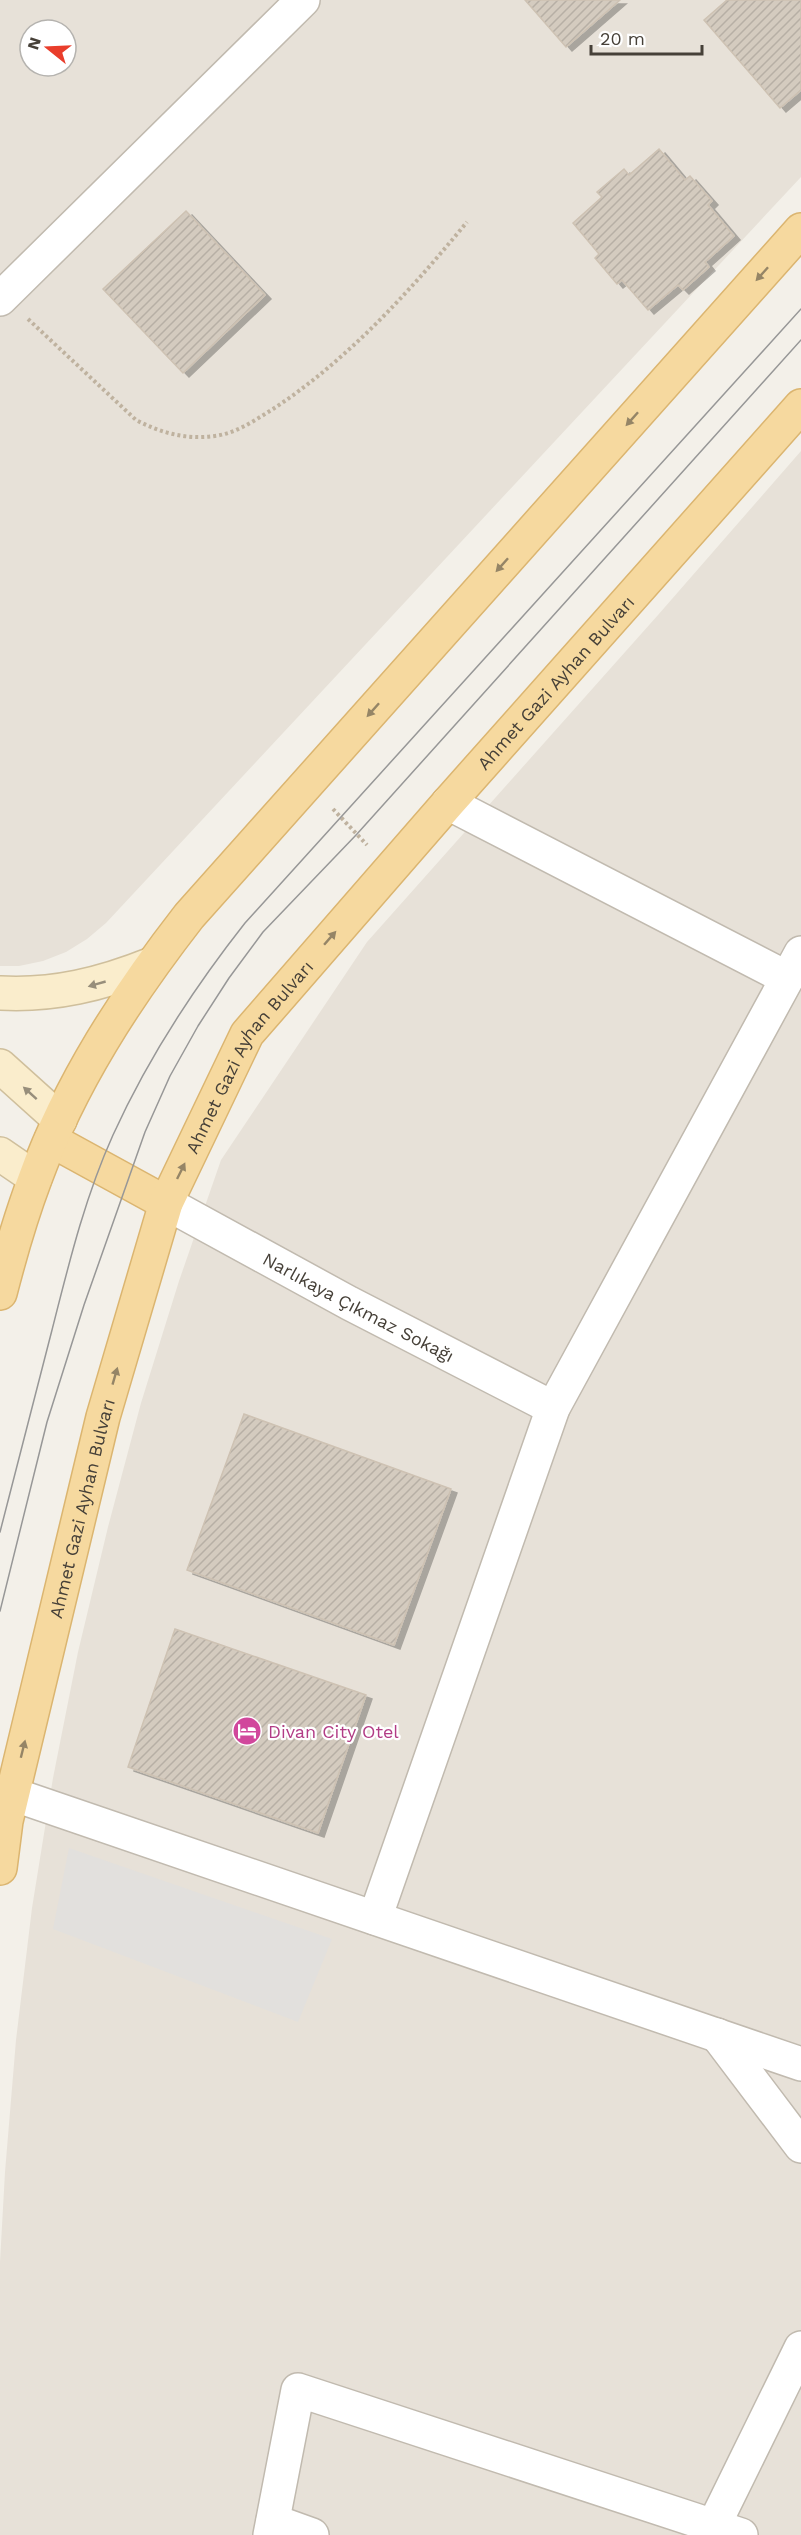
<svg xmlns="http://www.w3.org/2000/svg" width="801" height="2535" font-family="'Work Sans',sans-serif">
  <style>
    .residential { fill: #e7e1d8; fill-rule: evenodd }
    .parking { fill: #e2e0dd }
    .building { fill: url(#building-hatch); stroke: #cec2b3; stroke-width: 1.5; filter: url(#shadow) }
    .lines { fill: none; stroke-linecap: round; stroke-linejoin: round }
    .street-casing { stroke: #c1baaf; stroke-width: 36 }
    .secondary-casing { stroke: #cfbf9c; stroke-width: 36 }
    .primary-casing { stroke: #dbb570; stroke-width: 36 }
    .path { stroke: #bfb29f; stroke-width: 4; stroke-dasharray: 3 3; stroke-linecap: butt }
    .street { stroke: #fff; stroke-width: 33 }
    .secondary { stroke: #faedcc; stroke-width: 33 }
    .primary { stroke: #f6d99f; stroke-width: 33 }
    .tram { stroke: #979797; stroke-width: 1.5 }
    .oneway { fill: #958566 }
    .oneway2 { fill: #978e7b }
    .labels { text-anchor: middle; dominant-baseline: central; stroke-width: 4.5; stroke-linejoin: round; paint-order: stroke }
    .street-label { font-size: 18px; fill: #464038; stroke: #fff }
    .hotel-label { font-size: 18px; fill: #b23c85; stroke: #fff; text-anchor: start }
  </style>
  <defs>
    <pattern id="building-hatch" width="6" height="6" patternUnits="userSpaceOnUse" patternTransform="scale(1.5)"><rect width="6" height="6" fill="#d4cbbf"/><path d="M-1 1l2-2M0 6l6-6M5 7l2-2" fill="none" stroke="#b7afa5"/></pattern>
    <filter id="shadow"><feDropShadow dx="6" dy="4" stdDeviation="0" flood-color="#0004"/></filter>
  </defs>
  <rect width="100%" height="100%" fill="#f3f0e9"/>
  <!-- residential -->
  <path class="residential" d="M 0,0 L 801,0 L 801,177 L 106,923 L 87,939 L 66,952 L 43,961 L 19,966 L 0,966 ZM 30,30 L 66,30 L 66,66 L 30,66 Z
    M 801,451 L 801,2535 L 0,2535 L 0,2262 L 5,2172 L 16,2040 L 32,1908 L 53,1778 L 78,1652 L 108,1527 L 141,1403 L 179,1281 L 221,1160 L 367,942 L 658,615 Z"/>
  <!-- parking -->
  <path class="parking" d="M 69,1848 L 332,1939 L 298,2022 L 53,1929 Z"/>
  <!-- building -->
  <path class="building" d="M 525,0 L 620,0 L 566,47 Z
    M 727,0 L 801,0 L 801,90 L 780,108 L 704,20 Z
    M 659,149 L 685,180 L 690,176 L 712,201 L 708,205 L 734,236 L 705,262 L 709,267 L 683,290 L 678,285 L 648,310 L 622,280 L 617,284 L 595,258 L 599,254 L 573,223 L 602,197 L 597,192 L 624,169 L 629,175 Z
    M 186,211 L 265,295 L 183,373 L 103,289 Z
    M 244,1414 L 451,1489 L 394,1645 L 187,1570 Z
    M 175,1629 L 366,1695 L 318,1833 L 128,1767 Z"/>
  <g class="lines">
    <!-- street casing -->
    <g class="street-casing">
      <g id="street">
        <path d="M 0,299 L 303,0"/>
        <path d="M 448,803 L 787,978"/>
        <path id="s1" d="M 166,1203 L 349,1303 L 553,1408"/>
        <path d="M 12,1794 L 801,2064"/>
        <path d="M 375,1918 L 553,1408 L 801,953"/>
        <path d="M 717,2035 L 801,2146"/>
        <path d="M 273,2521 L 312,2535"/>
        <path d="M 714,2525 L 801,2348"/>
        <path d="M 270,2535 L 298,2390 L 741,2535"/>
      </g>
    </g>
    <!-- secondary casing -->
    <g class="secondary-casing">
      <path id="secondary" d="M 0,993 C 54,996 102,984 152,964
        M 0,1066 L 60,1120
        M 0,1154 L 35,1178"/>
    </g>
    <!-- primary casing -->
    <g class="primary-casing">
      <g id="primary">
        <path d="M 51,1140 L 166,1203"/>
        <path d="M 0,1293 C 10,1254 21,1216 35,1179 C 70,1083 126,997 189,916 L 801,230"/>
        <path id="s2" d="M 0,1868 L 6,1821 L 103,1417 L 166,1203 L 247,1034 L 448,803 L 801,406"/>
      </g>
    </g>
    <!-- path -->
    <path class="path" d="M 28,319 L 136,420 C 161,433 187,440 215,436 C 237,433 255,420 273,409 C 349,359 410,291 467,222
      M 333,809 L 367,845"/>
    <!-- street -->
    <use href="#street" class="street"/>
    <!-- secondary -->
    <use href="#secondary" class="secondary"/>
    <!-- primary -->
    <use href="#primary" class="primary"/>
    <!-- tram -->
    <path class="tram" d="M 0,1532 C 17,1465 35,1397 52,1330 C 69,1263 85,1197 113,1135 C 148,1058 193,989 245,923 L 801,309
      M 0,1611 L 47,1422 L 84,1305 L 145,1132 L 170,1076 L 198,1026 L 229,978 L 263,932 L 357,834 L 801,340"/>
  </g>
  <!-- one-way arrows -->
  <defs><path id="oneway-solid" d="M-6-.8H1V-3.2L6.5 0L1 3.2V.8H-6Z" transform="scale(1.5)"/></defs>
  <g class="oneway">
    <use href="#oneway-solid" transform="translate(762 274) rotate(132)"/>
    <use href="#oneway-solid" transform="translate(632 419) rotate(132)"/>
    <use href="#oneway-solid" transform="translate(502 565) rotate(132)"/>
    <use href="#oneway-solid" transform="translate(373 710) rotate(132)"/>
    <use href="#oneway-solid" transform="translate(330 938) rotate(-49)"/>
    <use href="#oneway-solid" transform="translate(181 1171) rotate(-64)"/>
    <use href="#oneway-solid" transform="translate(115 1376) rotate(-74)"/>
    <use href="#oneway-solid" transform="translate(23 1749) rotate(-76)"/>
  </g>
  <g class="oneway2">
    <use href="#oneway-solid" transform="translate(97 984) rotate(164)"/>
    <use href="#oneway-solid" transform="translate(30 1093) rotate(-138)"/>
  </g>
  <!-- icons -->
  <defs>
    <g id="hotel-disc" transform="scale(1.5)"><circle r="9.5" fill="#d1479c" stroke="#fff"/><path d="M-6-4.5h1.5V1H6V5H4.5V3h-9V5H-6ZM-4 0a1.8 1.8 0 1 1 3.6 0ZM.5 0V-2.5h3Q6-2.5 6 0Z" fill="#fff"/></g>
  </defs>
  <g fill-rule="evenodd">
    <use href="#hotel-disc" x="247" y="1731"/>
  </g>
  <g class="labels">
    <!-- street labels -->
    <g class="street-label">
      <text stroke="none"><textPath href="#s2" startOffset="1341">Ahmet Gazi Ayhan Bulvarı</textPath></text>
      <text stroke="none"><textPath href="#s2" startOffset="855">Ahmet Gazi Ayhan Bulvarı</textPath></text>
      <text stroke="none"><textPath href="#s1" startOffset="219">Narlıkaya Çıkmaz Sokağı</textPath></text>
      <text stroke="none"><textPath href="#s2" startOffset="369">Ahmet Gazi Ayhan Bulvarı</textPath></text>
    </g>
    <!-- hotel labels -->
    <g class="hotel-label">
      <text x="268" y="1731">Divan City Otel</text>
    </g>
  </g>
  <!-- north arrow -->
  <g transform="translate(48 48) rotate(288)"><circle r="28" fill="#ffffff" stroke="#b5b3af" stroke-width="1.5"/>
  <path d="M0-4.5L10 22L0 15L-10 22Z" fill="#e93d2b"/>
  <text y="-9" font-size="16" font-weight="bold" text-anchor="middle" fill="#464038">N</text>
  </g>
  <!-- scale -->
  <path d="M591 45v9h111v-9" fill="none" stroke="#464038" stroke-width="3"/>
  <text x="600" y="45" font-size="18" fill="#464038" stroke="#ffffff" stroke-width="4.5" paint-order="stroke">20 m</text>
</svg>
